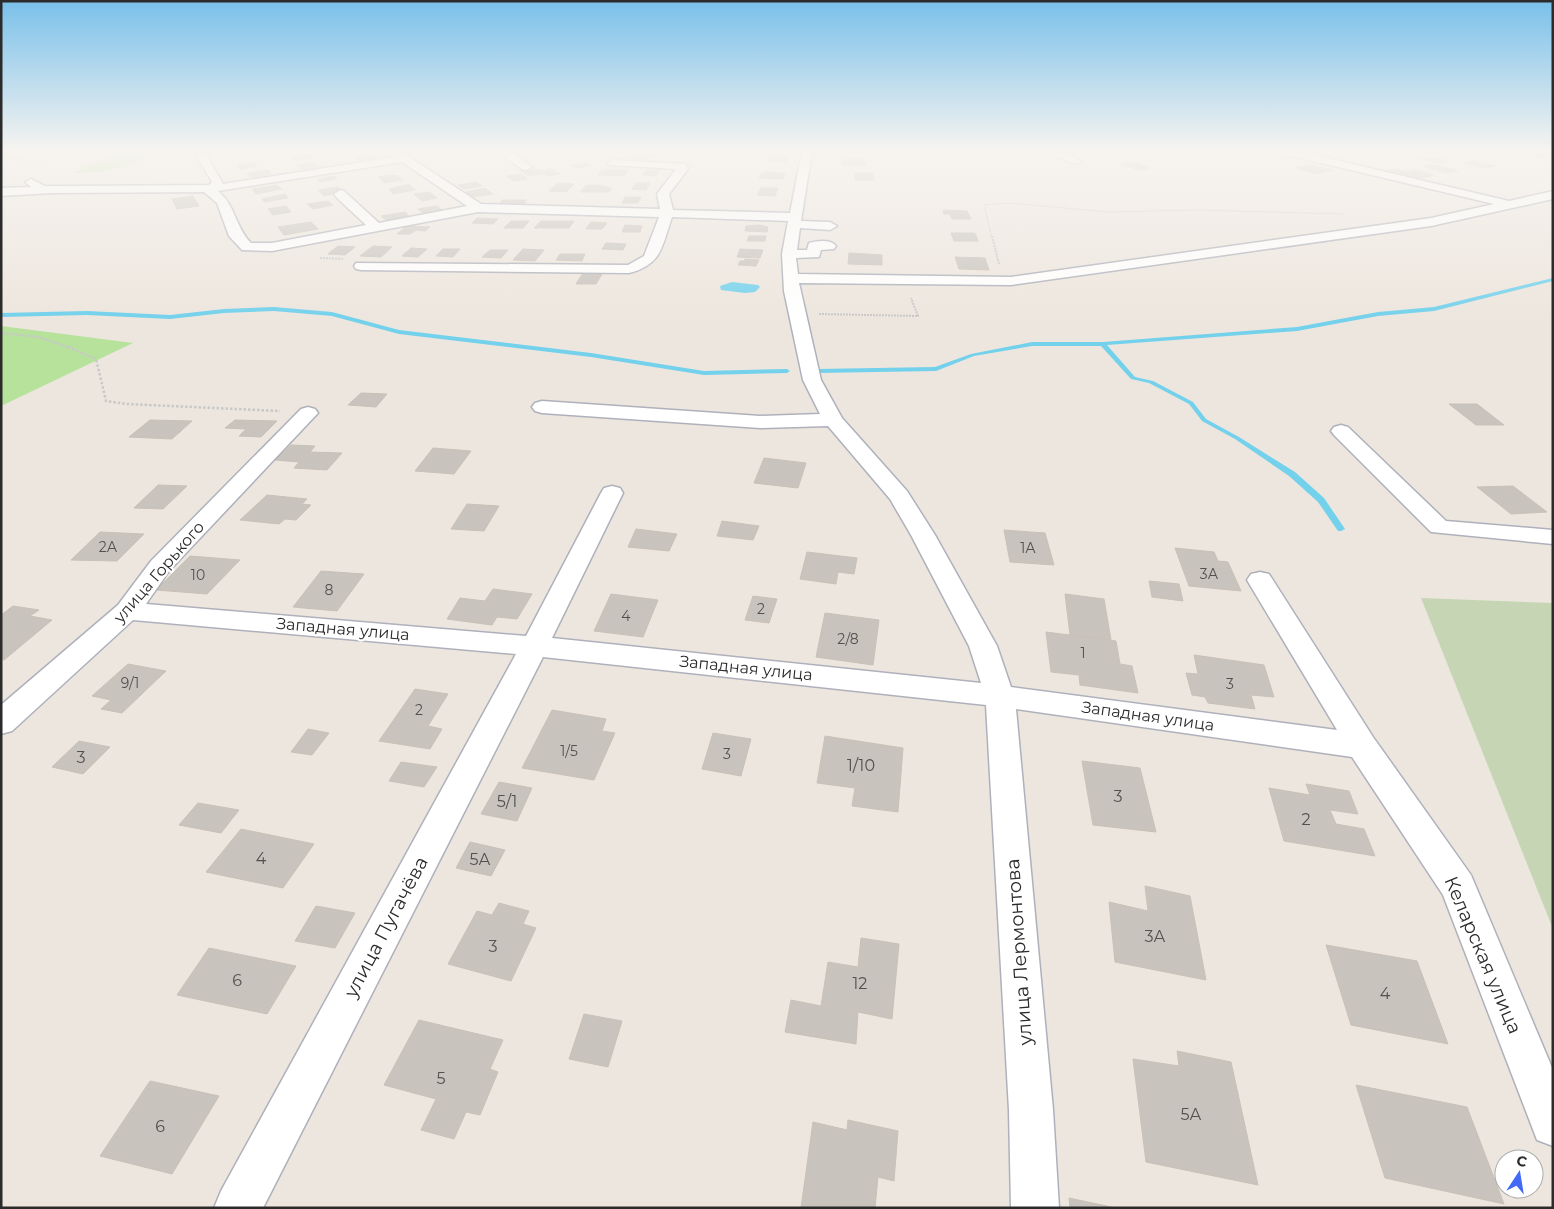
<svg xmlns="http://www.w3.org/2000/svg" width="1554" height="1209" font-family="Montserrat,sans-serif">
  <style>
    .industrial { fill: #e0dee5 }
    .green { fill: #b6e29b }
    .cemetery { fill: #c6d6b5 }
    .water { fill: #73d1ec }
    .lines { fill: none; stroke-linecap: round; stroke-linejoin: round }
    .stream { fill: #73d1ec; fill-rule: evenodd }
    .building { fill: #c8c3bd; stroke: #c8c1b7 }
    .minor-casing { stroke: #aeb1bb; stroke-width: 3 }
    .path-far2 { stroke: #c8c8c8; stroke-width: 1; stroke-dasharray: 2 1; stroke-linecap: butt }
    .path-far1 { stroke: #c8c8c8; stroke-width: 2; stroke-dasharray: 2 1; stroke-linecap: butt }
    .path { stroke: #c8c8c8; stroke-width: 2.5; stroke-dasharray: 2.5 2; stroke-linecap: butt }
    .minor { fill: #fff; fill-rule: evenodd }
    .labels { text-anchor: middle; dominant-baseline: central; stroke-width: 4.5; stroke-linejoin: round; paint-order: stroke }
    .number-label { font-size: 14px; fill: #525150 }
    .street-label { font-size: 16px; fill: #2b2b2b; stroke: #fff }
    .near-number-label { font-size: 16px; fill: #525150 }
    .near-street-label { font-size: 19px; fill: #2b2b2b; stroke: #fff }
  </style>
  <rect width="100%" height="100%" fill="#ede6de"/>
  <!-- industrial -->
  <path class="industrial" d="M 1,161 L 38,164 L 1,175 Z"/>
  <!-- green -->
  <path class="green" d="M 124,151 L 163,151 C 137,166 103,174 72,173 Z
    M 1,326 L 133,343 L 1,406 Z"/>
  <!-- cemetery -->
  <path class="cemetery" d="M 1421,598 L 1553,603 L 1553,929 Z"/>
  <!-- water -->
  <path class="water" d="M 732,282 L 758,285 L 760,287 L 755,292 L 745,293 L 721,290 L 720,286 Z"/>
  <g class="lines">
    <!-- stream -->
    <path class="stream" d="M 1553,278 L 1553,281 L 1434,311 L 1378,316 L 1297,331 L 1107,345 L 1135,377 L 1153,381 L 1193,402 L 1206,419 L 1239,437 L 1295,472 L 1324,498 L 1345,529 L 1341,531 L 1338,531 L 1318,502 L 1289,476 L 1235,439 L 1202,421 L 1189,404 L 1149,383 L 1131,379 L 1101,346 L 1032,346 L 974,356 L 936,371 L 817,373 L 814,371 L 817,369 L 935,367 L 971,354 L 1032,342 L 1103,342 L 1297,327 L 1378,312 L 1434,307 Z
      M 274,307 L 332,312 L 399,330 L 591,353 L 704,371 L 787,369 L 790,371 L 787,373 L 704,375 L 591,357 L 399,334 L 332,316 L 274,311 L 224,313 L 170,319 L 87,315 L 1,317 L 1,313 L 87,311 L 170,315 L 224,309 Z"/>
  </g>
  <!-- building -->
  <path class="building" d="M 227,151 L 248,151 L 251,154 L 231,157 Z
    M 1525,151 L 1547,156 L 1540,158 L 1517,153 Z
    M 649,153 L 656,157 L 637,160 L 629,156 Z
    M 311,154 L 315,157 L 294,160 L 292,157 Z
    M 373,155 L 377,158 L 359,161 L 354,157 Z
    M 770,156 L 787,156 L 786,162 L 768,162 Z
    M 1432,157 L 1449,161 L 1437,163 L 1421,159 Z
    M 842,159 L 864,159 L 866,165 L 842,164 Z
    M 1473,161 L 1495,166 L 1485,168 L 1463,163 Z
    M 312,162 L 318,167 L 301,169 L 296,165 Z
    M 1132,162 L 1150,168 L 1138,170 L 1120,164 Z
    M 255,163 L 257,166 L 240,169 L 237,165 Z
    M 585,163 L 590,166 L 576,168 L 571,165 Z
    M 1311,165 L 1332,170 L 1316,174 L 1295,168 Z
    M 1435,165 L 1458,171 L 1446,173 L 1423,166 Z
    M 537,169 L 544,174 L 529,176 L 521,171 Z
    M 552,169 L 560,174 L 548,176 L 540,171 Z
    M 618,169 L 628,170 L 624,176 L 598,175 L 602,170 Z
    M 1395,169 L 1406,172 L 1415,170 L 1434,175 L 1416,179 L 1385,171 Z
    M 268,170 L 271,174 L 250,177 L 248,173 Z
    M 646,170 L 654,170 L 659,171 L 656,176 L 642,175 Z
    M 762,172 L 774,172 L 785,174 L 783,179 L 759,178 Z
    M 855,173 L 872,173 L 874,180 L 855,180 Z
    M 521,174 L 528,179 L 513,181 L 506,176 Z
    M 389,175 L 398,176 L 403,180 L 384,183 L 378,177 Z
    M 334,176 L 337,179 L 320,182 L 317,179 Z
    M 477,182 L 482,186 L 464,189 L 458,185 Z
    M 558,183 L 574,184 L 566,192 L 549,191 Z
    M 636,183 L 650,183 L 646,190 L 632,189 Z
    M 409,184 L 415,190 L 393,194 L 389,189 Z
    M 277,185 L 282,189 L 256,194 L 252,189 Z
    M 586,185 L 600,185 L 612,188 L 609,192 L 580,192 Z
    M 338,187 L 344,192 L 324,196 L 318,190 Z
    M 485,188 L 493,194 L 473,197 L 466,192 Z
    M 761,188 L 778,188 L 775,196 L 757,195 Z
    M 429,192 L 437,198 L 422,201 L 414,194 Z
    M 285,194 L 288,198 L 264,202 L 262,199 Z
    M 193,196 L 199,206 L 177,209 L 172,199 Z
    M 625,197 L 641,197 L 638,203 L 622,203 Z
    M 502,200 L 526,200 L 524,204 L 519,203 L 517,206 L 498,206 Z
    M 328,201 L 333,205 L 313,209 L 307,204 Z
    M 286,206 L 291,212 L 273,215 L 268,209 Z
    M 437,206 L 443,211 L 425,216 L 418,209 Z
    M 943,210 L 967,211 L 971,219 L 952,219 L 950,214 L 944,214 Z
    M 405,212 L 409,216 L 386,220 L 381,216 Z
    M 477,218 L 498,219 L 493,224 L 472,223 Z
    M 511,221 L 529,221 L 523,228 L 504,228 Z
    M 541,221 L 574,221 L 569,228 L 534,228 Z
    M 311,222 L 318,229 L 284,235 L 278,227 Z
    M 591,222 L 607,223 L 602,229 L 586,229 Z
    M 625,225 L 642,226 L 640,232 L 622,232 Z
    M 759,225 L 768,227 L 767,232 L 745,231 L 746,226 Z
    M 407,226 L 430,227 L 425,231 L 416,230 L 410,234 L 397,234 Z
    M 951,233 L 975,233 L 978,241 L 954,241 Z
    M 749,236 L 766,236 L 765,241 L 747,241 Z
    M 606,243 L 626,244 L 623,250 L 602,249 Z
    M 338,246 L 355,247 L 345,255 L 328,254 Z
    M 373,246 L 392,247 L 381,257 L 360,256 Z
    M 411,248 L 427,249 L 418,257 L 402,256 Z
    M 443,249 L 460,249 L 453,257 L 436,256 Z
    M 523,249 L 544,250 L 535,261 L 513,260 Z
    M 740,249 L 763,250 L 760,258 L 737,257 Z
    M 490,250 L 508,250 L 501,258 L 482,257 Z
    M 849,253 L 882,255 L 882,265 L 848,264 Z
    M 560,254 L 585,254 L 582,261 L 556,260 Z
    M 955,257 L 985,258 L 989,270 L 959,269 Z
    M 745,259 L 759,260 L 756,266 L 738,265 L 740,261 L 744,261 Z
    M 583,273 L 602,274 L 596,284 L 576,284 Z
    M 361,393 L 387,394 L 376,407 L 348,405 Z
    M 1449,404 L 1477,404 L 1504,425 L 1476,425 Z
    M 150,420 L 192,421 L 172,439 L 129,437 Z
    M 235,420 L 277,421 L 261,437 L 239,436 L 246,429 L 225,428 Z
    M 291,445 L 315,446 L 310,452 L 342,453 L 327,470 L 294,468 L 299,462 L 275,460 Z
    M 433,448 L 471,451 L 454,474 L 415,471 Z
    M 764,458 L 806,463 L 798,488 L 754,483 Z
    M 158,485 L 187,486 L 163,509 L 134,508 Z
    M 1513,486 L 1547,512 L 1511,514 L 1477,487 Z
    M 267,495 L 307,499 L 302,504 L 311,505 L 296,520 L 285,519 L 279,524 L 240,520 Z
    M 467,504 L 499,506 L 484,531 L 451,529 Z
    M 722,521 L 759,526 L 753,540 L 717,536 Z
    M 636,529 L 677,534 L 669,551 L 628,547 Z
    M 1004,530 L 1045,533 L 1054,565 L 1010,562 Z
    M 100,532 L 144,534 L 117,561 L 71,560 Z
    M 1175,548 L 1214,552 L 1218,561 L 1228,562 L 1241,591 L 1189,586 Z
    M 807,552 L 857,558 L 854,574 L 838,572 L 836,584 L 800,579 Z
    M 190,556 L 240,560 L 207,594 L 156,590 Z
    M 321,571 L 364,574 L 337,611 L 293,607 Z
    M 1149,581 L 1179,584 L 1183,601 L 1152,597 Z
    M 493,589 L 532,594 L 517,619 L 497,617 L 492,625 L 447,619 L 460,598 L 485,601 Z
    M 611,594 L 658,600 L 643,637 L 594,631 Z
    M 1065,594 L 1104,599 L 1111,640 L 1070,635 Z
    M 753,596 L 777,599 L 769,623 L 745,620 Z
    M 13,606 L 39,610 L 30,616 L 52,620 L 4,660 L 1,659 L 1,615 Z
    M 825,613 L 879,620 L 873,665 L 816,657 Z
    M 1046,632 L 1116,641 L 1120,664 L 1132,666 L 1138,693 L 1080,685 L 1079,675 L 1051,672 Z
    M 1194,655 L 1264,665 L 1274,697 L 1251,695 L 1255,709 L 1208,703 L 1205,697 L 1192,695 L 1186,673 L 1198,674 Z
    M 128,664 L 166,671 L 122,713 L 101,709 L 111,700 L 92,696 Z
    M 415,689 L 448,694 L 428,726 L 442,729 L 430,749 L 379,741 Z
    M 552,710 L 606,719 L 602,731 L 615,733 L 594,780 L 522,768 Z
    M 308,729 L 329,733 L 312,755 L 291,752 Z
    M 713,733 L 751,739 L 741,776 L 702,769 Z
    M 825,736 L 903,748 L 898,812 L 852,806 L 855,788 L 817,783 Z
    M 79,741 L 110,747 L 83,774 L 52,767 Z
    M 1082,761 L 1140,768 L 1156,832 L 1093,825 Z
    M 401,762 L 437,767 L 424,787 L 389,781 Z
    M 499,782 L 532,788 L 517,821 L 481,814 Z
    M 1306,784 L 1349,791 L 1358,814 L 1330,810 L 1336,824 L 1364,829 L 1375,856 L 1284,841 L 1269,788 L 1310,795 Z
    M 198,803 L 239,810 L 221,833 L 179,825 Z
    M 241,829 L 314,844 L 283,888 L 206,872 Z
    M 470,842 L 505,850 L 491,876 L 456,868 Z
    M 1145,886 L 1190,896 L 1206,980 L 1115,962 L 1109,902 L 1148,911 Z
    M 499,903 L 529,911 L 523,924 L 536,928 L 511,981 L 448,964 L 477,911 L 492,915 Z
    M 316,906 L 355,913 L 335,948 L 295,941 Z
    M 861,938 L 899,944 L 892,1019 L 858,1012 L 856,1044 L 785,1032 L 791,1000 L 821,1006 L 828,962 L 858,967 Z
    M 1326,945 L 1417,961 L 1448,1044 L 1351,1025 Z
    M 209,948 L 296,966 L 267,1014 L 177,995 Z
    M 584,1014 L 622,1021 L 608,1067 L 569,1059 Z
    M 419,1020 L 503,1040 L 490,1069 L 498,1072 L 480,1115 L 466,1112 L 454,1139 L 421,1130 L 436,1099 L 384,1085 Z
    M 1177,1051 L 1231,1062 L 1258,1185 L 1146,1162 L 1133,1059 L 1179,1066 Z
    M 150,1081 L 219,1096 L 172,1174 L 100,1156 Z
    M 1356,1085 L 1467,1107 L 1504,1204 L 1385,1178 Z
    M 848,1120 L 898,1131 L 894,1181 L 878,1177 L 875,1208 L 801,1208 L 813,1122 L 847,1130 Z
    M 1069,1198 L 1116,1208 L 1070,1208 Z"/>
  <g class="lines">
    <!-- minor casing -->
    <g class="minor-casing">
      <path id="minor" d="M 388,151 L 400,151 L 481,204 L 660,209 L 657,194 L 676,169 L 609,165 L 608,163 L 613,160 L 686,164 L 688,169 L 669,194 L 673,210 L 790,213 L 802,151 L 812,151 L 801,221 L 830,222 L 837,226 L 830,230 L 800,228 L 797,250 L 807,250 L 809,243 C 817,241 830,239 836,246 L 834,249 L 821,250 L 819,257 L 796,258 L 798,274 L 1011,277 L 1431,218 L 1494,204 L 1292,156 L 1260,154 L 1255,151 L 1297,151 L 1509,201 L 1553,191 L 1553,199 L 1431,226 L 1011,285 L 799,283 L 821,380 L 842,418 L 907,491 L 935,535 L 997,646 L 1011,687 L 1337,730 L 1247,580 L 1251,574 L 1260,572 L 1269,574 L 1373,737 L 1471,875 L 1553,1070 L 1553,1146 L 1537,1140 L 1443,895 L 1352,757 L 1016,709 L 1053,1110 L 1059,1208 L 1011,1208 L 1009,1110 L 986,705 L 543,657 L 263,1208 L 214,1208 L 221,1191 L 516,654 L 133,620 L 12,731 L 1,734 L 1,705 L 118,605 L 151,561 L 301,409 L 308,407 L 315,409 L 318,413 L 169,571 L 146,604 L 526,636 L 601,493 L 604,488 L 612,486 L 620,488 L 623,493 L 552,638 L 981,683 L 969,646 L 911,535 L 890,499 L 828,426 L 760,428 L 542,413 L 535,411 L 532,407 L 535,403 L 542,401 L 760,416 L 820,414 L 803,380 L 784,291 L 782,254 L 788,221 L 672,217 C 662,246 662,265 629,273 L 361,270 L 356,269 L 354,266 L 356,263 L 628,265 L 644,256 L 659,217 L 478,212 L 272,251 L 242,250 L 229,236 L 217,203 L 204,192 L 52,193 L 1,196 L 1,188 L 31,187 L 25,182 L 31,179 L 45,186 L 66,186 L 209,185 L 212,182 L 196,155 L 201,152 L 205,153 L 223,184 L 395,157 ZM 402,162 L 467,206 L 379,223 L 344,191 L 340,190 L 334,194 L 336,197 L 366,225 L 272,243 L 251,243 C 235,227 236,206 218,191 Z
        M 502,151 L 514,151 L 513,153 L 532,167 L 526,170 L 522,169 L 502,155 Z
        M 1045,151 L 1060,151 L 1081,161 L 1076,164 L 1072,163 Z
        M 1341,425 L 1348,427 L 1446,521 L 1553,530 L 1553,544 L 1431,532 L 1334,435 L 1331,431 L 1334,427 Z"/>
    </g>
    <!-- path-far2 -->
    <path class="path-far2" d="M 1,158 L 50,162 L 39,168
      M 992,238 L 984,205 L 1009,203 L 1109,212 L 1198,210 L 1344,214"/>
    <!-- path-far1 -->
    <path class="path-far1" d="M 992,236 L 999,264
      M 320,258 L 344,259
      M 819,314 L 918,316 L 911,298
      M 1,333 L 38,337 L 71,348"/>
    <!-- path -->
    <path class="path" d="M 68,347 L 96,359 L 106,401 L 127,404 L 280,411"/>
    <!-- minor -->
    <use href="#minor" class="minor"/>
  </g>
  <!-- sky -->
  <linearGradient id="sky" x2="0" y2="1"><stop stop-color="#79c0ea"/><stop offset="0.47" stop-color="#f7f4f0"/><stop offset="1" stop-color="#f7f4f0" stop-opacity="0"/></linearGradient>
  <rect width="1554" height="320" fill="url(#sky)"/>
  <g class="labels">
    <!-- number labels -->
    <g class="number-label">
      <text x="108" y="547">2А</text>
      <text x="1028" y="548">1А</text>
      <text x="1209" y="574">3А</text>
      <text x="198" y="575">10</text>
      <text x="329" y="590">8</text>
      <text x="761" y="609">2</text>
      <text x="626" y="616">4</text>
      <text x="848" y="639">2/8</text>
      <text x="1083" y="653">1</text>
      <text x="130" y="683">9/1</text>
      <text x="1230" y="684">3</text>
      <text x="419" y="710">2</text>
      <text x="569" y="751">1/5</text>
      <text x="727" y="754">3</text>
    </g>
    <!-- street labels -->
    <g class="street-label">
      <text transform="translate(159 572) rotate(-49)">улица Горького</text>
      <text transform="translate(343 629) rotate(5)">Западная улица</text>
      <text transform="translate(746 668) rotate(6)">Западная улица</text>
      <text transform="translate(1148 716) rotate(8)">Западная улица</text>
    </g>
    <!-- near-number labels -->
    <g class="near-number-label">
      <text x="81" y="757">3</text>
      <text x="861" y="765">1/10</text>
      <text x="1118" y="796">3</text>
      <text x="507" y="801">5/1</text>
      <text x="1306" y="819">2</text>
      <text x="261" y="858">4</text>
      <text x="480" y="859">5А</text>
      <text x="1155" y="936">3А</text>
      <text x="493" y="946">3</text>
      <text x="237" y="980">6</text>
      <text x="860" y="983">12</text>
      <text x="1385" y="993">4</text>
      <text x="441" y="1078">5</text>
      <text x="1191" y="1114">5А</text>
      <text x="160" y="1126">6</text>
    </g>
    <!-- near-street labels -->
    <g class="near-street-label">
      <text transform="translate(386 927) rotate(-62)">улица Пугачёва</text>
      <text transform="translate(1019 952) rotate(-94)">улица Лермонтова</text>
      <text transform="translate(1483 955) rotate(67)">Келарская улица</text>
    </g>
  </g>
  <!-- border -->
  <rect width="1554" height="1209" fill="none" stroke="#2b2b2b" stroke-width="5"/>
  <!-- north arrow -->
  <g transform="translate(1519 1174) rotate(12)"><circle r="24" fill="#ffffff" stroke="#aaaaaa"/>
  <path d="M0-4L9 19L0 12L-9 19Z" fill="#4169f6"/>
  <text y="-8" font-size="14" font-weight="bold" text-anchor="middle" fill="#2b2b2b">С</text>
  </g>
</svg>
